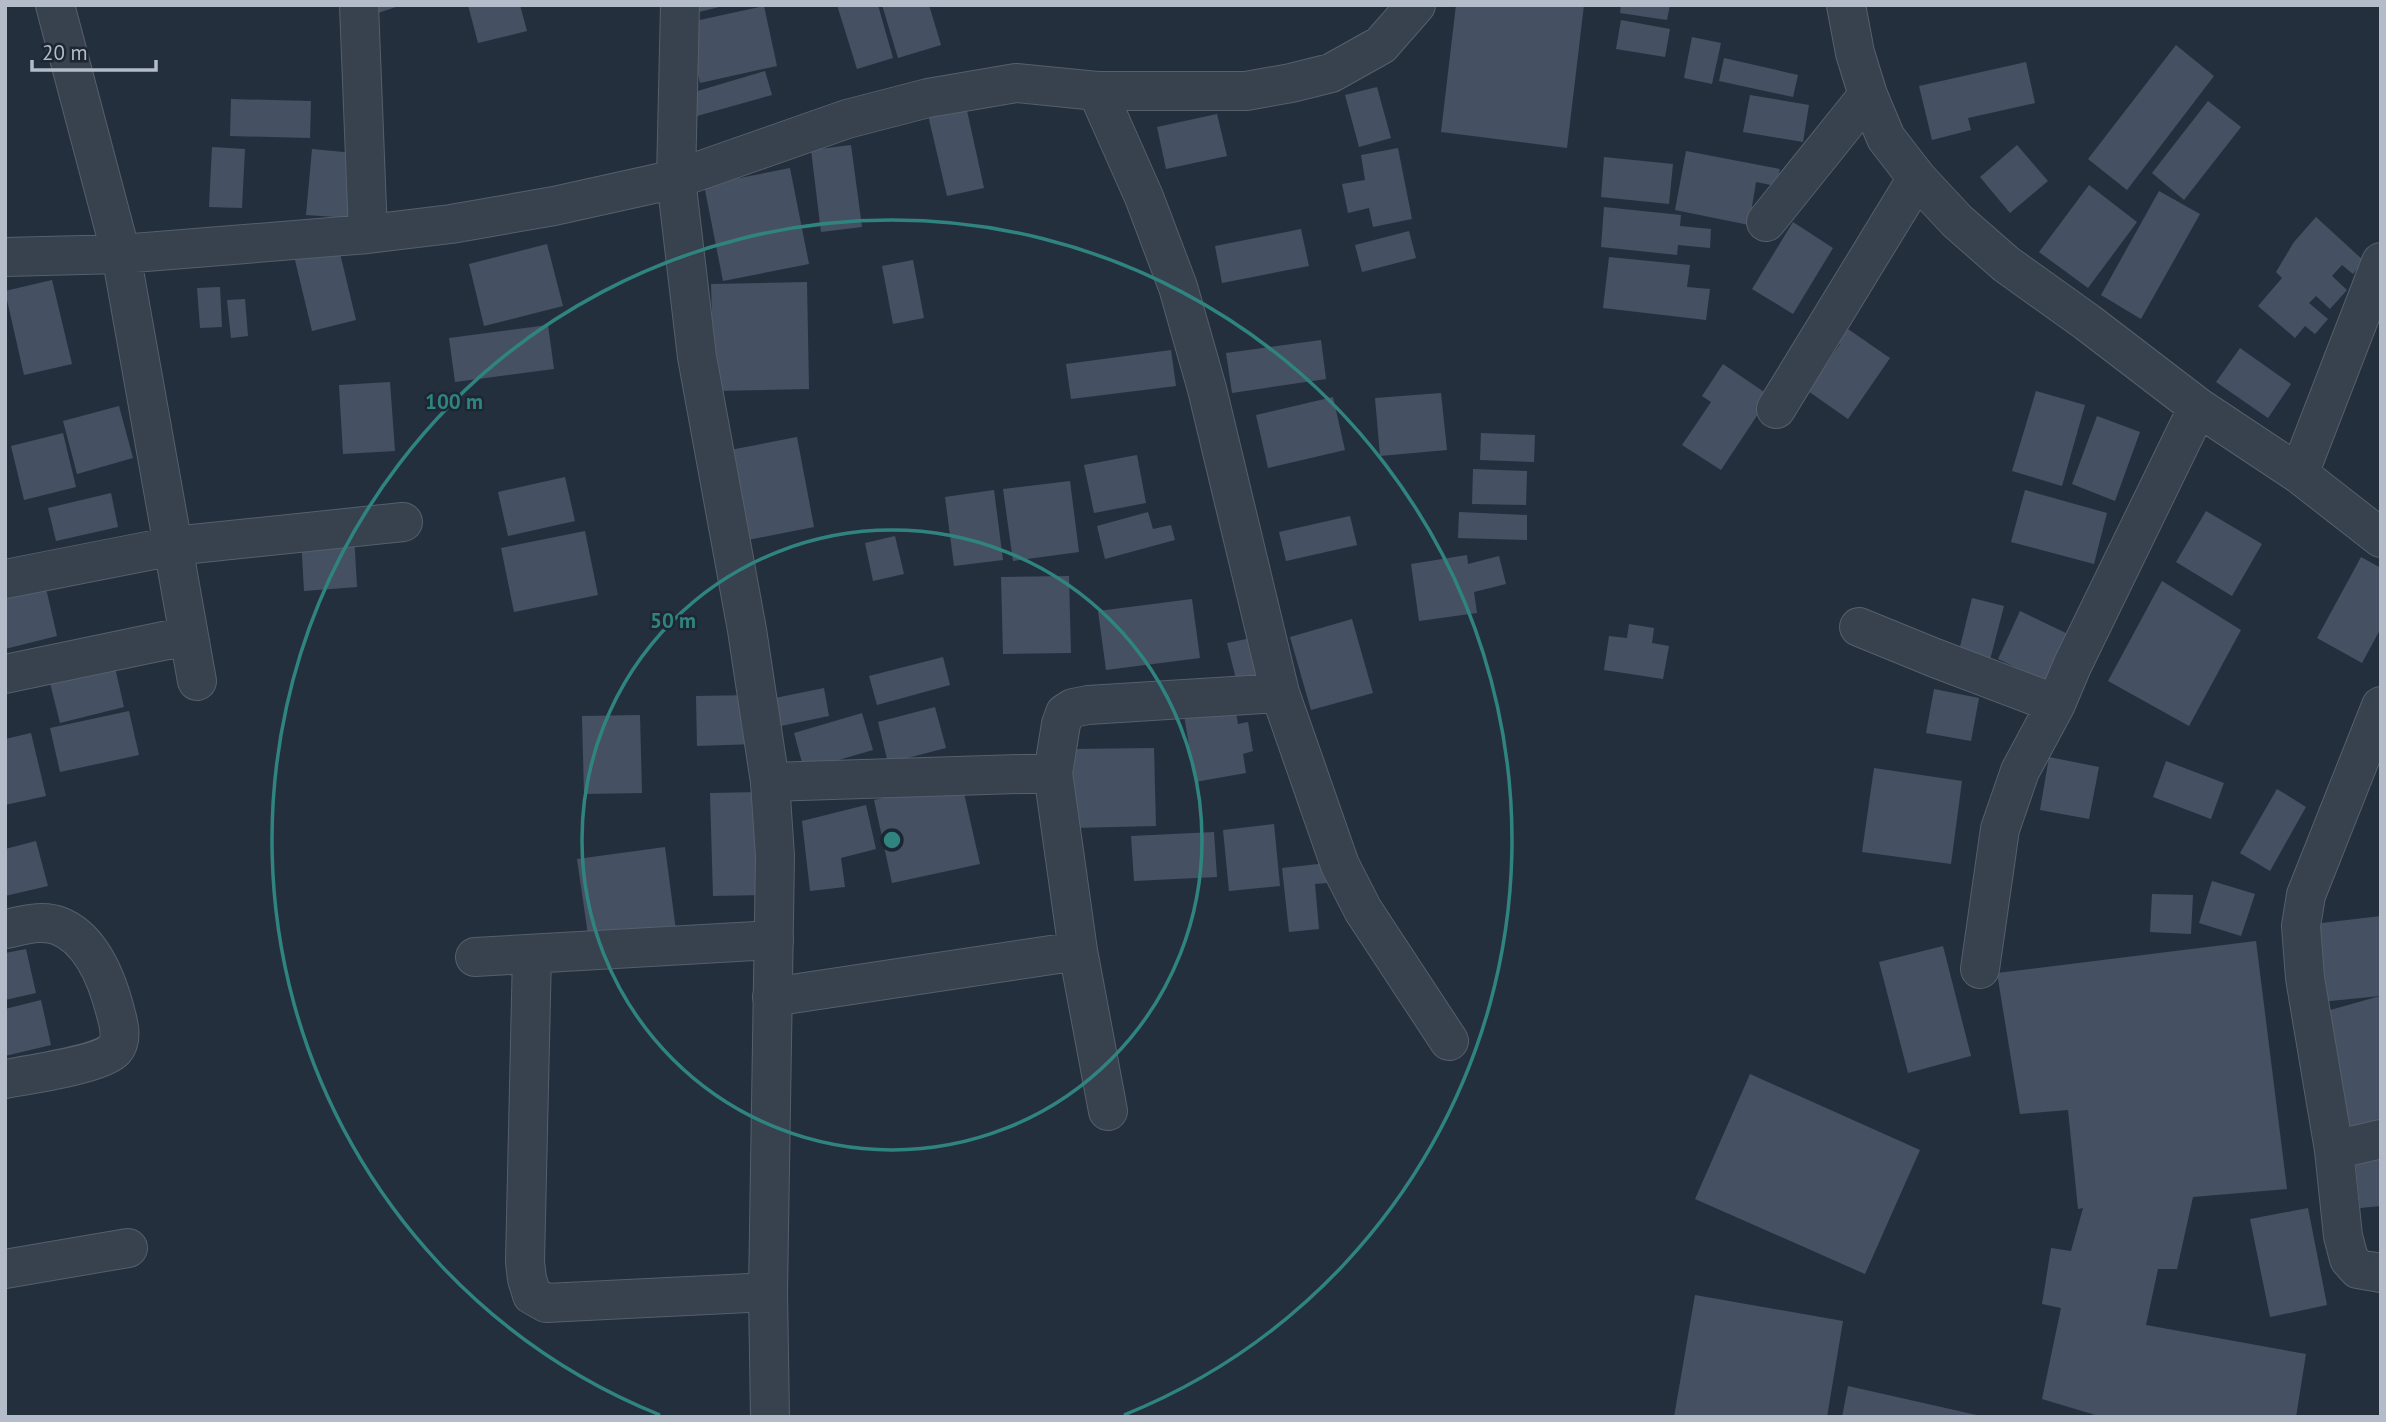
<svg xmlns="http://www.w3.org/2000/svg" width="2386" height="1422" font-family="'PT Sans',sans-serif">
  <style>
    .building { fill: #455162 }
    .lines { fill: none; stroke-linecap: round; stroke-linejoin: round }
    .minor-casing { stroke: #565f6c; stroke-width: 40 }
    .tertiary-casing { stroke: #565f6c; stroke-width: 40 }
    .minor { stroke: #38414e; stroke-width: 38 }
    .tertiary { stroke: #38414e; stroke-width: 38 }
    .ring { fill: none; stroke: #308480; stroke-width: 3.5 }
    .centre { fill: #308480; stroke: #1d2633; stroke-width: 3.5 }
    .ring-label { font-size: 21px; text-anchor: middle; font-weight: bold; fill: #308480; stroke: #1d2633; stroke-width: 5; stroke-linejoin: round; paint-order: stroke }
  </style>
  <rect width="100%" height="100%" fill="#242f3e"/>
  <!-- building -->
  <path class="building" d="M 372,5 L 399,5 L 399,6 L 375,14 Z
    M 468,5 L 520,5 L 527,31 L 478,43 Z
    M 689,5 L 723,5 L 723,6 L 691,14 Z
    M 837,5 L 878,5 L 893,58 L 857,69 Z
    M 882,5 L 929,5 L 941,45 L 898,58 Z
    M 1456,5 L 1584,5 L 1567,148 L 1441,132 Z
    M 1621,5 L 1670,5 L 1667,20 L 1620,13 Z
    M 764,6 L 777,66 L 700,83 L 686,23 Z
    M 1621,20 L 1670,29 L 1665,57 L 1616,49 Z
    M 1692,37 L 1721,43 L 1712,84 L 1684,78 Z
    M 2176,45 L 2214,76 L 2127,190 L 2088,159 Z
    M 1724,58 L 1798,75 L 1793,97 L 1719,81 Z
    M 2026,62 L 2035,103 L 1968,118 L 1971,130 L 1932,140 L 1919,86 Z
    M 765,71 L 772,95 L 697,116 L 691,93 Z
    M 1377,87 L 1391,138 L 1359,147 L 1345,95 Z
    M 1750,95 L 1809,105 L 1803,142 L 1743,132 Z
    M 231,99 L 311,101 L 310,138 L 230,136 Z
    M 2208,101 L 2241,127 L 2184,200 L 2152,173 Z
    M 966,106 L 984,188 L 947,196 L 928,115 Z
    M 1217,114 L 1227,156 L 1166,169 L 1157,127 Z
    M 851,145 L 862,227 L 821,232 L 811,150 Z
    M 2017,145 L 2048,181 L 2010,213 L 1980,177 Z
    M 212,147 L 245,149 L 242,208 L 209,207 Z
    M 1398,148 L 1412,219 L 1373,227 L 1369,208 L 1348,213 L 1342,184 L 1365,180 L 1361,155 Z
    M 312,149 L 354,153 L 349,218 L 306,215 Z
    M 1686,151 L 1780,169 L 1776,186 L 1756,182 L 1749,225 L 1675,210 Z
    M 1604,157 L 1673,164 L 1669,204 L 1601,197 Z
    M 790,168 L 809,264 L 723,281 L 704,185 Z
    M 2089,185 L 2137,222 L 2088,288 L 2039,252 Z
    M 2159,191 L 2200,214 L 2141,319 L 2101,295 Z
    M 1604,207 L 1681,215 L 1680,226 L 1711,229 L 1710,248 L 1678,245 L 1677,255 L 1601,247 Z
    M 2316,217 L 2364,261 L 2353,274 L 2342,265 L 2332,276 L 2347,290 L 2330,309 L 2316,296 L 2309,303 L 2328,319 L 2315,334 L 2305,326 L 2295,338 L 2258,306 L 2282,278 L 2276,272 L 2294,242 Z
    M 1793,222 L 1833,248 L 1793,314 L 1752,289 Z
    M 1301,229 L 1309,266 L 1222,283 L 1215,246 Z
    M 1409,231 L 1416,258 L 1362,272 L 1355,245 Z
    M 547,244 L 563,306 L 484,326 L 469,264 Z
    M 338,245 L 356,320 L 312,331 L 294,256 Z
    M 1609,257 L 1690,265 L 1687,287 L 1710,289 L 1706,320 L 1603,308 Z
    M 913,260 L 924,318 L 893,324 L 882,266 Z
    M 52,280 L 72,364 L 24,375 L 5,291 Z
    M 807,282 L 809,389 L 714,391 L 711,284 Z
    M 220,287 L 222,327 L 200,328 L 197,288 Z
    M 245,299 L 248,336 L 231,338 L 227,300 Z
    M 548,325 L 554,369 L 455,382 L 449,338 Z
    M 1845,327 L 1890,358 L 1848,419 L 1808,391 L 1840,344 L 1835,341 Z
    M 1321,340 L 1326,379 L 1232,393 L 1226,353 Z
    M 2240,348 L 2291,384 L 2268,418 L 2216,382 Z
    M 1171,350 L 1176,386 L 1071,399 L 1066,364 Z
    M 1723,364 L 1770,396 L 1721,470 L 1682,445 L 1711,402 L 1702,396 Z
    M 390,382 L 395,451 L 343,454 L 339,385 Z
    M 2036,391 L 2085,405 L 2062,486 L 2012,471 Z
    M 1441,393 L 1447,450 L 1380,456 L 1375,398 Z
    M 1333,397 L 1345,450 L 1268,468 L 1256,415 Z
    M 119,406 L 133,458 L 77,474 L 63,421 Z
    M 2097,416 L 2140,432 L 2115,501 L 2072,484 Z
    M 63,433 L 76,487 L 24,500 L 11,446 Z
    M 1481,433 L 1535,435 L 1534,462 L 1480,460 Z
    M 797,437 L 814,527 L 743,541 L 725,451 Z
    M 1137,455 L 1146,503 L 1094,513 L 1084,465 Z
    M 1473,469 L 1527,471 L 1526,505 L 1472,504 Z
    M 565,477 L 575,521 L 508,536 L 498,492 Z
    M 1070,481 L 1079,552 L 1013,561 L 1003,489 Z
    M 994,490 L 1003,560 L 954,566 L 945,497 Z
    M 2025,490 L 2107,513 L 2094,564 L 2011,542 Z
    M 111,493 L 118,527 L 56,541 L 48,508 Z
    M 2206,511 L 2262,544 L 2232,596 L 2176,562 Z
    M 1148,512 L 1153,529 L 1171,525 L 1175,540 L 1105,559 L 1097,526 Z
    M 1459,512 L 1527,515 L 1527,540 L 1458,538 Z
    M 1350,516 L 1357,545 L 1286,561 L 1279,532 Z
    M 585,531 L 598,595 L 514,612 L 501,548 Z
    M 354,534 L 357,587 L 304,591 L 301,537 Z
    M 895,536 L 904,574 L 873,581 L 865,543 Z
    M 1467,555 L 1468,564 L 1499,556 L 1506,584 L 1474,592 L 1477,613 L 1419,621 L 1411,564 Z
    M 2361,557 L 2381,568 L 2381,628 L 2362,663 L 2317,638 Z
    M 1069,576 L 1071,653 L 1003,654 L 1001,577 Z
    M 2162,581 L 2241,630 L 2189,726 L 2108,681 Z
    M 45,584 L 57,636 L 5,649 L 5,594 Z
    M 1972,598 L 2004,606 L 1989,664 L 1958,655 Z
    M 1192,599 L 1200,658 L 1106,670 L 1098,611 Z
    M 2020,611 L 2070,635 L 2048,683 L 1998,659 Z
    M 1352,619 L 1373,693 L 1311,710 L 1290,637 Z
    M 1629,624 L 1654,628 L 1652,643 L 1669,646 L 1663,679 L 1604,670 L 1609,636 L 1627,638 Z
    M 1261,636 L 1270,672 L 1236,679 L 1227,643 Z
    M 943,657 L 950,685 L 877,705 L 869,676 Z
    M 114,663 L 124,707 L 60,723 L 49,679 Z
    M 824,688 L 829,716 L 781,726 L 775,698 Z
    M 1934,689 L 1979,698 L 1971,741 L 1926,733 Z
    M 755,695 L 756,744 L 697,746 L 696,696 Z
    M 1234,701 L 1238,724 L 1248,722 L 1253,751 L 1243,754 L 1246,773 L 1195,782 L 1183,709 Z
    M 935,707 L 946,748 L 888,763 L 878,722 Z
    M 129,711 L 139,755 L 60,772 L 50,728 Z
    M 862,713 L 873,750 L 804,770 L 794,733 Z
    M 640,715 L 642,793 L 584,794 L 582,716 Z
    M 31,733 L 46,796 L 5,805 L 5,739 Z
    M 1154,748 L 1156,826 L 1074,828 L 1072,749 Z
    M 2049,757 L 2099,767 L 2089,819 L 2040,810 Z
    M 2166,761 L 2224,783 L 2211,819 L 2153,797 Z
    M 1874,768 L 1962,781 L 1951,864 L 1862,852 Z
    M 961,780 L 980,864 L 892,883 L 874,800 Z
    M 2277,789 L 2306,807 L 2270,871 L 2240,853 Z
    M 761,792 L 763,895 L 713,896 L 710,793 Z
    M 866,805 L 876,849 L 841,858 L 845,887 L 810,891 L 802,821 Z
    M 1274,824 L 1280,886 L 1229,891 L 1223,830 Z
    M 1214,832 L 1217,877 L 1134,881 L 1131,836 Z
    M 36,841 L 48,886 L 5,896 L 5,849 Z
    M 665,847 L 677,938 L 590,949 L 577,859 Z
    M 1336,862 L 1338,882 L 1315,884 L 1319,929 L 1289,932 L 1282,868 Z
    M 2212,881 L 2255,894 L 2241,936 L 2199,923 Z
    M 2152,894 L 2193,895 L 2191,934 L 2150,932 Z
    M 2381,916 L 2381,1126 L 2341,1133 L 2316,1014 L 2380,996 L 2321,1002 L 2313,924 Z
    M 2256,941 L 2287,1189 L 2193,1197 L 2177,1269 L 2158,1269 L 2146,1325 L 2306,1354 L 2296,1417 L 2102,1417 L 2042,1399 L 2061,1308 L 2042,1304 L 2051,1248 L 2071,1251 L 2083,1208 L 2078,1209 L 2068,1110 L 2020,1114 L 1997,973 Z
    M 1943,946 L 1971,1056 L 1908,1073 L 1879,962 Z
    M 26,949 L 36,993 L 5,1000 L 5,953 Z
    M 41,1000 L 51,1045 L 5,1056 L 5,1009 Z
    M 1750,1074 L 1920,1150 L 1865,1274 L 1695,1199 Z
    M 2381,1157 L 2381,1206 L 2360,1208 L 2355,1160 Z
    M 2308,1208 L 2327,1305 L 2270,1317 L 2250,1219 Z
    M 1695,1295 L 1843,1321 L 1827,1417 L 1674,1417 Z
    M 1848,1386 L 1981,1416 L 1981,1417 L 1842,1417 Z"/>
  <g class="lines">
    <!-- minor casing -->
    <g class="minor-casing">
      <path id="minor" d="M 55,5 L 121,254 L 197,681
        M 359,5 L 368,234
        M 1846,5 L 1855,53 L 1868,95 L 1886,138 L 1917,178 L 1957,221 L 2006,264 L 2087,322 L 2198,407 L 2299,474 L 2381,538
        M 1097,91 L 1144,197 L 1178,287 L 1207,389 L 1280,693 L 1340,865 L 1363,910 L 1449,1041
        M 1766,222 L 1868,95
        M 5,257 L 121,254 L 368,234 L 451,224 L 554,206 L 676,179 L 847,119 L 928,98 L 1016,83 L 1097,91 L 1246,91 L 1291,83 L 1331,73 L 1381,45 L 1416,5
        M 1776,409 L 1917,178
        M 2299,474 L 2381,262
        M 5,579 L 173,546 L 403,522
        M 1859,627 L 1935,658 L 2056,704
        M 5,674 L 187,636
        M 2381,706 L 2306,895 L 2301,926 L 2305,978 L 2334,1150 L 2343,1236 L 2349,1259 L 2358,1269 L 2381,1273
        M 770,782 L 1053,773
        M 5,929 C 22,926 42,919 59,926 C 92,939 108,982 116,1014 C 119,1025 123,1040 114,1050 C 102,1064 27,1075 5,1079
        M 532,954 L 525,1262 L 527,1279 L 532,1295 L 546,1303 L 768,1292
        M 475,957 L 774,940
        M 1980,969 L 2000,829 L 2020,771 L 2056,704 L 2072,666 L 2198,407
        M 772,997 L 1078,951
        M 1108,1111 L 1078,951 L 1053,773 L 1061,724 L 1065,713 L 1073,708 L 1088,705 L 1280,693
        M 2334,1150 L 2381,1139
        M 5,1269 L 128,1248"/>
    </g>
    <!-- tertiary casing -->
    <g class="tertiary-casing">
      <path id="tertiary" d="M 680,5 L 676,179 L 697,357 L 747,630 L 770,782 L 775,856 L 768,1292 L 770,1417"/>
    </g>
    <!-- minor -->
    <use href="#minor" class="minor"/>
    <!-- tertiary -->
    <use href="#tertiary" class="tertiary"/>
  </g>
  <!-- distance rings -->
  <g class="ring">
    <circle cx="892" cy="840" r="310"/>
    <path d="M660 1415A620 620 0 1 1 1124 1415"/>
  </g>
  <circle cx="892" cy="840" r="10" class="centre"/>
  <g class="ring-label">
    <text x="454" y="409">100 m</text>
    <text x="673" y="628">50 m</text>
  </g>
  <!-- border -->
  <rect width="2386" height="1422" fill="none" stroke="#b4bcc9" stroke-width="14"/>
  <!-- scale -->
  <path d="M32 60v10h124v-10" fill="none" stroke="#b4bcc9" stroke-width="3.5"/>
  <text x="42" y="60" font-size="21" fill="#b4bcc9" stroke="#1d2633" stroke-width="5" paint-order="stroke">20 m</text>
</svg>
